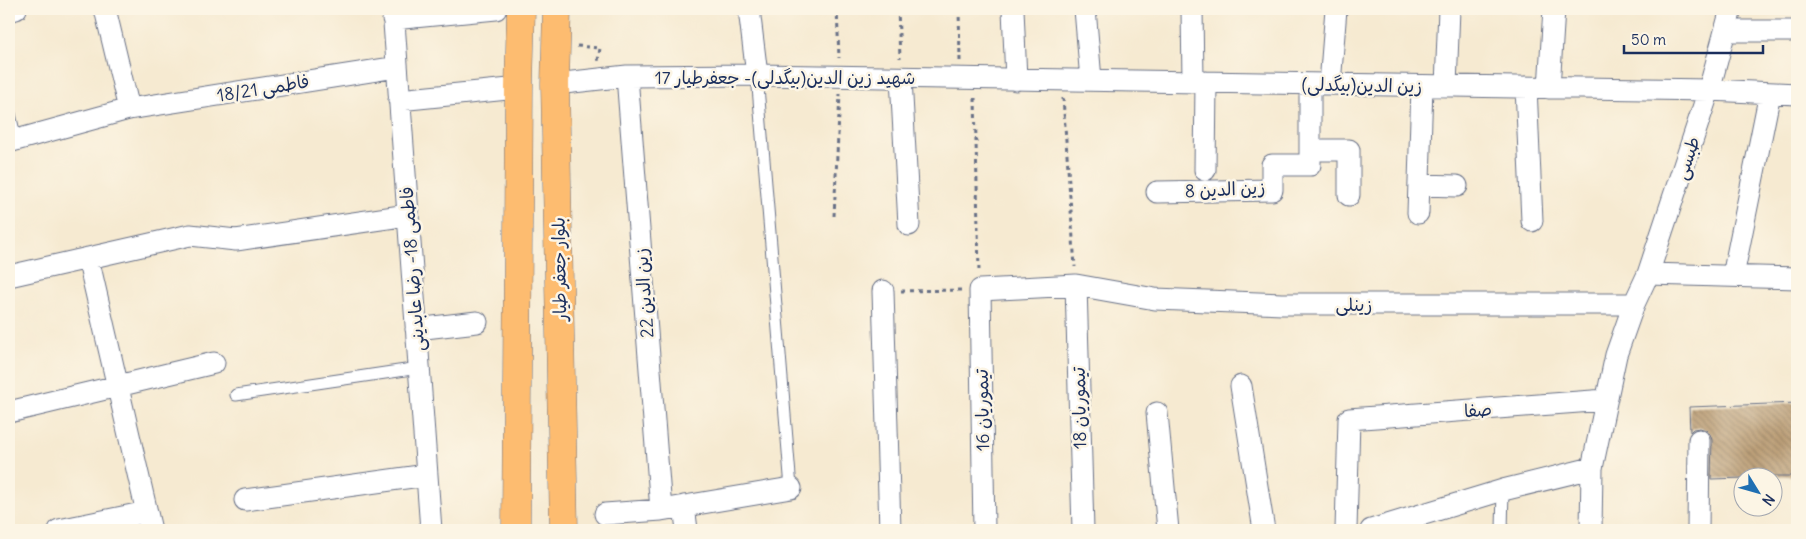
<svg xmlns="http://www.w3.org/2000/svg" width="1806" height="539" font-family="Delius,'Playpen Sans Arabic',sans-serif">
  <style>
    .building { fill: url(#building-back-hatch) }
    .lines { fill: none; stroke-linecap: round; stroke-linejoin: round }
    .service-casing { stroke: #687086; stroke-width: 13 }
    .minor-casing { stroke: #687086; stroke-width: 23 }
    .primary-casing { stroke: #687086; stroke-width: 29 }
    .path { stroke: #687086; stroke-width: 3; stroke-dasharray: 4 4; stroke-linecap: butt }
    .service { stroke: #fff; stroke-width: 11 }
    .minor { stroke: #fff; stroke-width: 21 }
    .primary { stroke: #fdbc70; stroke-width: 28 }
    .labels { text-anchor: middle; dominant-baseline: central; stroke-width: 5; stroke-linejoin: round; paint-order: stroke }
    .street-label { font-size: 18px; fill: #1b2f5e; stroke: #fcf5e5 }
  </style>
  <defs>
    <pattern id="building-back-hatch" width="6" height="6" patternUnits="userSpaceOnUse" patternTransform="scale(1.25)"><rect width="6" height="6" fill="#bda079"/><path d="M-1 5l2 2M0 0l6 6M5-1l2 2" fill="none" stroke="#998366"/></pattern>
  </defs>
  <rect width="100%" height="100%" fill="#fcf5e5"/>
  <filter id="ink" filterUnits="userSpaceOnUse"><feTurbulence type="fractalNoise" baseFrequency=".02" numOctaves="2"/><feDisplacementMap in="SourceGraphic" scale="10" xChannelSelector="R" yChannelSelector="G"/><feConvolveMatrix kernelMatrix="1 2 1 2 8 2 1 2 1" color-interpolation-filters="sRGB"/></filter>
  <filter id="wash" filterUnits="userSpaceOnUse"><feTurbulence type="fractalNoise" baseFrequency=".0096" numOctaves="4" result="noise"/><feDisplacementMap in="SourceGraphic" scale="20" xChannelSelector="R" yChannelSelector="G"/><feGaussianBlur stdDeviation="1.12" result="paint"/><feColorMatrix in="noise" values="0 0 0 0 0 0 0 0 0 0 0 0 0 0 0 0 0 1.4 0 .05"/><feComposite in="paint" operator="in"/></filter>
  <g filter="url(#wash)">
    <rect width="100%" height="100%" fill="#f6ead1"/>
    <g id="blocks">
      <!-- building -->
      <path class="building" d="M 1797,403 L 1797,476 L 1744,476 L 1744,478 L 1711,479 L 1712,440 L 1710,434 L 1706,430 L 1700,428 L 1693,429 L 1690,432 L 1689,407 Z"/>
    </g>
  </g>
  <g filter="url(#ink)">
    <use href="#blocks" fill-opacity="0" stroke="#687086" stroke-width="1"/>
    <g class="lines">
      <!-- service casing -->
      <g class="service-casing">
        <path id="service" d="M 757,75 L 791,488
          M 9,110 L 16,140
          M 236,395 L 419,368
          M 1502,530 L 1503,490"/>
      </g>
      <!-- minor casing -->
      <g class="minor-casing">
        <path id="minor" d="M 105,9 L 129,109
          M 393,9 L 431,530
          M 749,9 L 757,75
          M 1013,9 L 1016,80
          M 1085,9 L 1091,80
          M 1192,9 L 1193,82
          M 9,11 L 16,9
          M 393,19 L 496,9
          M 1725,31 L 1797,31
          M 627,76 L 661,510
          M 901,78 L 909,225
          M 555,84 L 627,76 L 757,75 L 1709,90 L 1797,94
          M 1330,84 L 1336,9
          M 1446,86 L 1449,9
          M 1526,87 L 1532,221
          M 1549,88 L 1554,9
          M 399,100 L 519,88
          M 9,142 L 129,109 L 397,67
          M 1310,150 L 1349,150 L 1349,195
          M 1205,170 L 1206,82
          M 1419,185 L 1457,186
          M 1157,192 L 1272,190 L 1272,165 L 1310,165 L 1310,84
          M 1418,213 L 1422,86
          M 88,258 L 151,530
          M 1648,274 L 1797,278
          M 9,276 L 190,235 L 236,240 L 408,215
          M 1733,276 L 1770,93
          M 1076,285 L 1083,530
          M 883,291 L 890,530
          M 416,329 L 477,322
          M 1241,386 L 1264,530
          M 9,412 L 214,363
          M 1157,413 L 1168,530
          M 245,500 L 427,475
          M 684,506 L 687,530
          M 605,514 L 661,510 L 791,488
          M 59,530 L 147,512
          M 984,530 L 980,290 L 1076,285 L 1155,299 L 1282,304 L 1634,304
          M 1346,530 L 1349,419 L 1606,400
          M 1371,530 L 1503,490 L 1592,468
          M 1591,530 L 1592,468 L 1616,355 L 1634,304 L 1648,274 L 1709,90 L 1731,9
          M 1698,530 L 1699,440"/>
      </g>
      <!-- primary casing -->
      <g class="primary-casing">
        <path id="primary" d="M 557,9 L 555,84 L 564,530
          M 516,530 L 519,88 L 521,9"/>
      </g>
      <!-- path -->
      <path class="path" d="M 837,9 L 839,58
        M 898,9 L 900,58
        M 959,9 L 960,61
        M 577,46 L 600,48 L 598,61
        M 975,98 L 979,272
        M 1063,98 L 1075,267
        M 834,216 L 840,94
        M 901,291 L 962,290"/>
      <!-- service -->
      <use href="#service" class="service"/>
      <!-- minor -->
      <use href="#minor" class="minor"/>
      <!-- primary -->
      <use href="#primary" class="primary"/>
    </g>
  </g>
  <g class="labels">
    <!-- street labels -->
    <g class="street-label">
      <text x="785" y="77">شهید زین الدین(بیگدلی)- جعفرطیار 17</text>
      <text transform="translate(1362 85) rotate(1)">زین الدین(بیگدلی)</text>
      <text transform="translate(263 88) rotate(-9)">فاطمی 18/21</text>
      <text transform="translate(1687 158) rotate(-72)">طبسی</text>
      <text transform="translate(1225 189) rotate(-3)">زین الدین 8</text>
      <text transform="translate(412 269) rotate(-94)">فاطمی 18- رضا عابدینی</text>
      <text transform="translate(559 269) rotate(-91)">بلوار جعفر طیار</text>
      <text transform="translate(644 293) rotate(-94)">زین الدین 22</text>
      <text x="1354" y="304">زینلی</text>
      <text transform="translate(1079 408) rotate(-91)">تیموریان 18</text>
      <text transform="translate(982 410) rotate(-91)">تیموریان 16</text>
      <text transform="translate(1478 410) rotate(-4)">صفا</text>
    </g>
  </g>
  <!-- margin -->
  <rect width="1806" height="539" fill="none" stroke="#fcf5e5" stroke-width="30"/>
  <!-- north arrow -->
  <g transform="translate(1758 492) rotate(127)"><circle r="24" fill="#fcf5e5" stroke="#a2a6af"/>
  <path d="M0-4L9 19L0 12L-9 19Z" fill="#1f6fb2"/>
  <text y="-8" font-size="14" font-weight="bold" text-anchor="middle" fill="#1b2f5e">N</text>
  </g>
  <!-- scale -->
  <path d="M1624 45v8h139v-8" fill="none" stroke="#1b2f5e" stroke-width="2.5"/>
  <text x="1631" y="45" font-size="15" fill="#1b2f5e" stroke="#fcf5e5" stroke-width="4" paint-order="stroke">50 m</text>
</svg>
